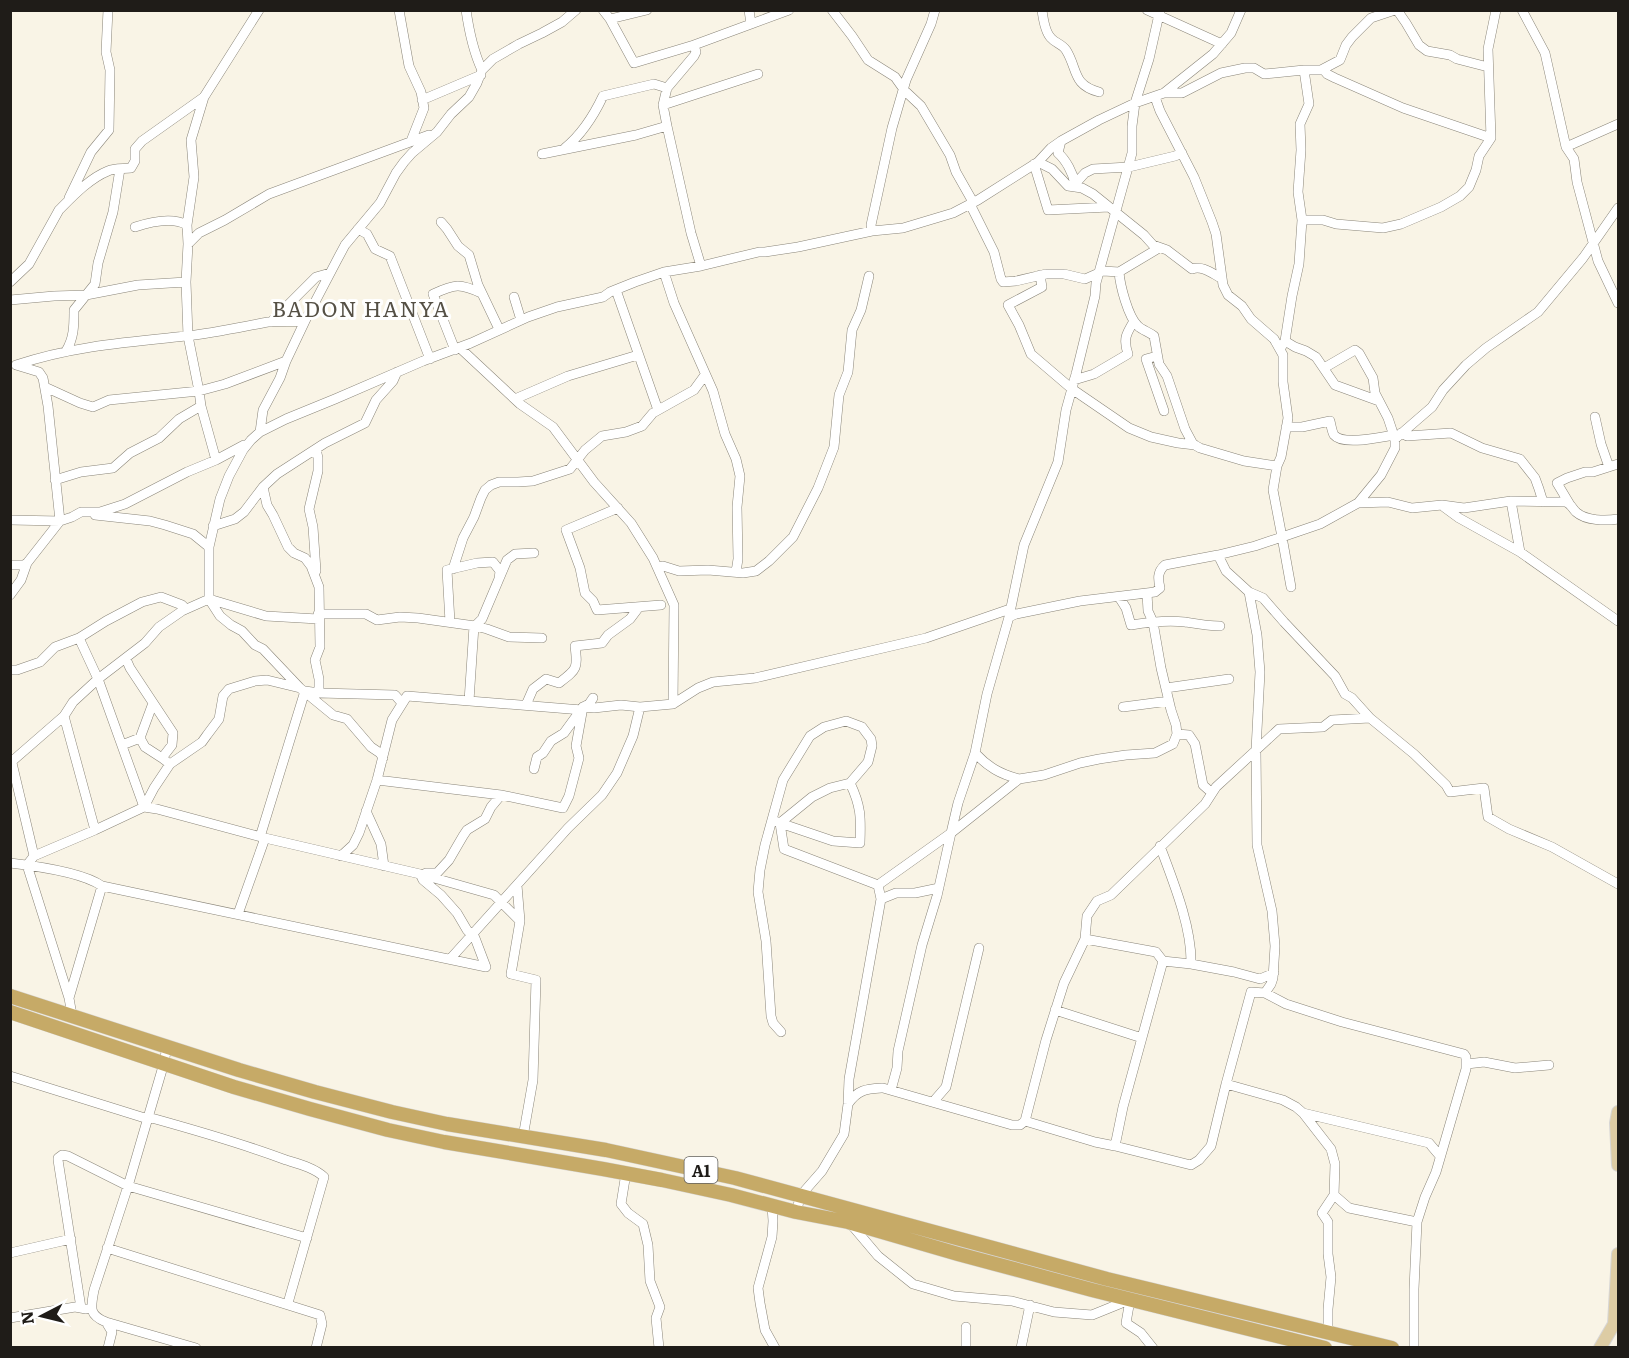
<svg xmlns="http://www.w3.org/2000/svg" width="1629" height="1358" font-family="Literata,serif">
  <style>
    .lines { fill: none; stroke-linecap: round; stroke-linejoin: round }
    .minor-casing { stroke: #8a8579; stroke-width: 10 }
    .major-casing { stroke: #d7d6d5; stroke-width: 14 }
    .highway-casing { stroke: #d7d6d5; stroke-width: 15 }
    .minor { stroke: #fff; stroke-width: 9 }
    .major { stroke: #ddcca4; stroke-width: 12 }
    .highway { stroke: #c6aa67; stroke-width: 14 }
    .labels { text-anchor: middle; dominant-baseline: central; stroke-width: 6; stroke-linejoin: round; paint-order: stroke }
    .shield { fill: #fff; stroke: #62605d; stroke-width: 1.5 }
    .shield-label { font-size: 16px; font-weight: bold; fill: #1f1c18 }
    .quarter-label { font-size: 21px; letter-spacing: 1.5px; fill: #555045; stroke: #fff }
  </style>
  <rect width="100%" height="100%" fill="#f9f4e6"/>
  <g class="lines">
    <!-- minor casing -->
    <g class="minor-casing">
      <path id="minor" d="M 399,10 L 409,66 L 421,92 L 424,108 L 411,141
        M 466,10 C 469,31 473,51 482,70
        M 603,10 L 610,19 L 634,63 L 694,45
        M 832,10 L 852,36 L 868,60 L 895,77 L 905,91 L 921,106 L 950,155 L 956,172 L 973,202
        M 1042,10 C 1043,18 1045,32 1051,38 C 1055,43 1062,44 1066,50 C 1078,69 1072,85 1099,92
        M 1147,10 L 1222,44
        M 1397,10 L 1406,23 L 1419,45 L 1427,51 L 1450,55 L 1457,59 L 1488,67
        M 1522,10 L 1545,53 L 1566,147 L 1574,159 L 1577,182 L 1598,261 L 1618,303
        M 610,19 L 647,10
        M 751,24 L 789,10
        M 1323,69 L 1327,74 L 1335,78 L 1403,108 L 1491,138
        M 1164,93 L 1182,93 L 1221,73 L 1245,68 L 1254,68 L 1264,74 L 1304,70 L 1321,70 L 1340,60 L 1346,45 L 1352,37 L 1371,18 L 1395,10
        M 1155,97 L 1160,111 L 1194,177 L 1212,222 L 1216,234 L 1223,285 L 1228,295 L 1242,306 L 1251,319 L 1274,339 L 1283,355 L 1283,382 L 1288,418 L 1281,457 L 1277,466 L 1273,490 L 1282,537 L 1255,546 L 1218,555 L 1226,571 L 1249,592 L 1257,635 L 1260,672 L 1256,750 L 1257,845 L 1272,911 L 1275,946 L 1273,978 L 1271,984 L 1265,993 L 1251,992 L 1226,1084 L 1283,1100 L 1296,1107 L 1303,1113 L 1331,1149 L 1335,1164 L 1334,1195 L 1322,1213 L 1328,1222 L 1328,1254 L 1331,1277 L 1328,1309 L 1328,1333
        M 422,100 L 481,75
        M 663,105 L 667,88 L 694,56 L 696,52 L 694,45 L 751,24 L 749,10
        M 667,126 L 663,105 L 758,74
        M 1061,141 L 1058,153 C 1066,160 1073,173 1075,184
        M 1566,147 L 1618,124
        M 565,148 C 581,135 594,115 603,96 L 654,84 L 667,88
        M 542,154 L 636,135 L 667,126 L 691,233 L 701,266
        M 1038,162 L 1052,169 L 1068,186 L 1082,188 L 1093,194 L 1144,235 L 1153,245 L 1167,250 L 1192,269 C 1202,265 1213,274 1221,278
        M 1034,164 L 1048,210 L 1109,207
        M 1075,187 L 1075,184 L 1085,173 L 1093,169 L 1129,167 L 1175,156 L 1182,153
        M 69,198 L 91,152 L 109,130 L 110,70 L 106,52 L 108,10
        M 970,204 L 994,252 L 1001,279 L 1003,282 L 1016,281 L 1046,274 L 1064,274 L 1085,279 L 1103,271 L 1119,272 C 1120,285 1128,317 1138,326 C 1142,330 1149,332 1154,336 L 1159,364 L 1167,376 L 1185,429 L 1193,444 L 1200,448 L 1244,461 L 1277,466
        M 1302,220 L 1323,220 L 1336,224 L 1383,228 L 1401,224 L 1441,207 L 1460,196 L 1469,187 L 1476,170 L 1479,156 L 1491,138 L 1488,49 L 1496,10
        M 441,222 L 447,229 L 458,246 L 469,255 L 478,285 L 499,329
        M 135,227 C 150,222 173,217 187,225
        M 358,229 L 367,234 L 375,249 L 390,256 L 430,359
        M 872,231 L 871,225 L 892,128 L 906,80 L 931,24 L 935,10
        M 188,244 L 187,225 L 194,177 L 191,140 L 204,97
        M 664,272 L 674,303 L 713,391 L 725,434 L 736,459 L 740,476 L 737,507 L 738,559 L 736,572
        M 1119,272 L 1159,248
        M 1040,275 L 1042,287 L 1008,305 L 1019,325 L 1031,354 L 1072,389 L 1129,428 L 1151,437 L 1178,443 L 1195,445
        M 10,282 L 29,264 L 59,210 C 73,196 90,178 108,171 C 114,168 124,169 131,168 L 135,161 L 135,149 L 142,141 L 204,97 L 259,10
        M 616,290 L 658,410
        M 514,297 L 521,320
        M 10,300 L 54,296 L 86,295 L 138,285 L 186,282
        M 271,322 L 316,277 L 330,273
        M 1285,341 L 1295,347 L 1306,351 L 1316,357 L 1335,385 L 1379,401
        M 1280,349 L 1285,341 L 1292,296 L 1299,264 L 1302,220 L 1298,192 L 1301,150 L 1300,124 L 1309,104 L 1304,70
        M 455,350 L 433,294 C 455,284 460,283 481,293
        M 66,351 C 74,338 74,326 74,310 L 95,284 L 98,263 L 113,212 L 120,169
        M 1157,356 L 1146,359 L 1164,411
        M 16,365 C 72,346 129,342 187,336 C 214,333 241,327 268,322 C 280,321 293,322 305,321
        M 1324,368 L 1355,350 L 1359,353 L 1373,378 L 1375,393 L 1388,418 L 1395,439
        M 1074,380 L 1094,374 L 1128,354 C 1123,339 1126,334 1134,321
        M 45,387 L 80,403 L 93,407 L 109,400 L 199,391 L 225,384 L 286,361
        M 515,399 L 568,376 L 638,355
        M 1595,417 L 1601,444 L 1609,467
        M 1286,427 L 1302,427 L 1330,421 C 1331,425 1332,432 1334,435 C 1343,446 1381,437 1394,435
        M 260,432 L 263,410 L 280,378 L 286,361 L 305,321 L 337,260 L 345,245 L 380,203 L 396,173 L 404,162 L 412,153 L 437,132 L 451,114 L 469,97 L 477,83 L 482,70 L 493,59 L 519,44 L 542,33 L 562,22 L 576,10
        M 1401,433 L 1407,436 L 1451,433 L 1482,448 L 1520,459 L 1535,478 L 1539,489 L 1543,502
        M 316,449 L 318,458 L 318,471 L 309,509 L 313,527 L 316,571
        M 216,460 L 201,406 L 199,391 L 188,336 L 186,282 L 188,244 L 199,233 L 225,220 L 269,194 L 429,135
        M 55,480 L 81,472 L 113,468 L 130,453 L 159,438 L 179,419 L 201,406
        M 263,487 L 267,505 L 273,515 L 288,547 L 294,553 L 305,558 L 311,566 L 319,587 L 320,647 L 315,660 L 319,679 L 319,693 L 305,691
        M 1511,501 L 1520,552
        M 1358,503 L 1388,502 L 1412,508 L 1442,505 L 1464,508 L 1511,501 L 1566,502 C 1571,504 1572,508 1576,512 C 1586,521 1606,521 1618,519
        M 1569,503 L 1557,483 L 1567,478 L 1585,472 L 1593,472 L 1618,464
        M 1444,507 L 1459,518 L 1520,552 L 1618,621
        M 618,508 L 566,530 L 580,568 L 585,593 L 593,601 L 597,610 L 661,605
        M 95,515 L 150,521 L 165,525 L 193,534 L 209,547
        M 10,520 L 60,521 L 48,406 L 43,378 L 39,372 L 16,365
        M 213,526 L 235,519 L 244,512 L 263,487 L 277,474 L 325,443 L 365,423 L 376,400 L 393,381 L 397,372
        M 10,565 L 24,565 L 27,563
        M 657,567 L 663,566 L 679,571 L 708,570 L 743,573 L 756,571 L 769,561 L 793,537 L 818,488 L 834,447 L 839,395 L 848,372 L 852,330 L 861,310 L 869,276
        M 453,569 L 463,538 L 474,517 L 481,498 L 485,490 L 491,485 L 499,482 L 518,482 L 533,481 L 570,469 L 585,450 L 602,436 L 626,432 L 642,426 L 653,413 L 694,390 L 705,375
        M 1291,587 L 1282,537 L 1320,524 L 1358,503 L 1381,475 L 1395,448 L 1395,439 L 1432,407 L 1443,390 L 1466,365 L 1486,348 L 1538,312 L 1583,258 L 1618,208
        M 1249,592 L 1263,598 L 1284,622 L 1335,676 L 1345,694 L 1352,698 L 1370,718 L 1414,754 L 1446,785 L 1450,792 L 1484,788 L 1488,817 L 1509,829 L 1552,847 L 1618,884
        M 10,595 L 21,580 L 27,563 L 60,521 L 72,517 L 81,512 L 100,512 L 125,504 L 187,472 L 216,460 L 244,445
        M 1119,597 L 1126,608 L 1131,625 C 1149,622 1167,620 1185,622 C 1197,624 1208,626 1220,626
        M 318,614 L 366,614 L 377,620 L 400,617 L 418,618 L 475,626 L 487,629 L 509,637 L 542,638
        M 1009,617 L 1016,614 L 1080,601 L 1155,592 L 1160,588 C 1158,579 1157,572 1165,565 L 1218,555
        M 318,619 L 266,616 L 209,599 L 220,616 L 231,625 L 242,631 L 255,645 L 263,649 L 300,688 L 333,715 L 347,719 L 371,747 L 380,753 L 383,758
        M 450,622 L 447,570 L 477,563 L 493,562 L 500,571 L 499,579
        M 475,626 L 482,619 L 507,560 L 515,554 L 534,553
        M 79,638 L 98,679 L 144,807
        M 126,659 L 130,668 L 173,733 L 172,745 L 162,758 L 170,764
        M 10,670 L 17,670 L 40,662 L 55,647 L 79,638 L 106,621 L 142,602 L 161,597 L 182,605 L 184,607 L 182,611
        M 1166,688 L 1229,679
        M 319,693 L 395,695 L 402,703
        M 469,701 L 474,626
        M 673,704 L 698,688 L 713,682 L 755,678 L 926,638 L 1010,609
        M 526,705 L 533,689 L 546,679 L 559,683 C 577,669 578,669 575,646 L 602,643 L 608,635 L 630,619 L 639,607
        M 1123,707 L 1169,701
        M 64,716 L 95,830
        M 1177,734 L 1189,735 L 1195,744 L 1203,785 L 1212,793
        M 140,738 L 153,703
        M 122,745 L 140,738 L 145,747 L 162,758
        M 975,753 C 988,767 1000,774 1019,779
        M 10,763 L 64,716 L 73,702 L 98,679 L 145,643 L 159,627 L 182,611 L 209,599 L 209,547 L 220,499 L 229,476 L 243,450 L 251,440 L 260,432 L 286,419 L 335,399 L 423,361 L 471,343 L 528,317 L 557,307 L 603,297 L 610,292 L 635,282 L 664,272 L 701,266 L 759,252 L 765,252 L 798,247 L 872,231 L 903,228 L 953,213 L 978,200 L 1038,162 L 1051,148 L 1061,141 L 1099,120 L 1135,103 L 1164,93 L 1213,54 L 1231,33 L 1241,10
        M 12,763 L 34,856
        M 534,769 L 537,757 L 543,753 L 551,741 L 564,733 L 583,707 L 589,704 L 593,698
        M 377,780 L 501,795 L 563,808 L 569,796 L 579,758 L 576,746 L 583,707 L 594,708 L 621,705 L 640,707 L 673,704 L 674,605 L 653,558 L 631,523 L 594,482 L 553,427 L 520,404 L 460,348
        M 144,807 L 157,809 L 265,838 L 420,874 L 494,895 L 520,921
        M 366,811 L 381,844 L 384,866
        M 775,821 L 780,823 L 784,849 L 878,885
        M 260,837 L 305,691
        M 341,856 L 353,845 L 359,833 L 377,780 L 392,720 L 407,696 L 582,710
        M 10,863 C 36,866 82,872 102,886 L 486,967 L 475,938 L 467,930 L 457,913 L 441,895 L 423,880 L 420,874
        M 27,865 L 34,856 L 95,830 L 144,807 L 154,788 L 170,764 L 202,742 L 207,735 L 219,719 L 223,696 L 229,689 L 255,681 L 267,680 L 300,688
        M 27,865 L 69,998 L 72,1015
        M 426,873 L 437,873 L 449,860 L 463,836 L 467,830 L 485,819 L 491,807 L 501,795
        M 517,885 L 520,921 L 511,974 L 536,980 L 533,1080 L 523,1137
        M 881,899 L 896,893 L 915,893 L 939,888
        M 238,914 L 265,838
        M 1085,939 L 1156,952 L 1163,961
        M 451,958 L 568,828 L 602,795 L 617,773 L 633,736 L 640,707
        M 1191,964 L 1234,972 L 1260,979 L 1274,973
        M 1265,993 L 1286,1004 L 1342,1022 L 1464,1054 L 1466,1057 L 1466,1069 L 1436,1172 L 1425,1197 L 1417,1222 L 1414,1289 L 1414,1348
        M 69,998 L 102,886
        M 1055,1010 L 1142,1038
        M 781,1032 L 773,1023 L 771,1016 L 766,941 L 758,892 L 760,870 L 765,845 L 783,780 L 810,736 L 824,727 L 846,721 L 862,727 L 871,739 L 872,746 L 868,762 L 850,783 C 861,806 861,817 860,843 L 833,841 L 780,823 L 812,797 L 830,788 L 850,783
        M 167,1046 L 164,1063 L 128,1186 L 94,1290 C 91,1307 88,1315 106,1322 L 196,1348
        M 1467,1064 L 1484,1062 L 1515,1068 L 1549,1065
        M 10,1076 L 148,1119
        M 891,1090 L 897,1068 L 898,1051 L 922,945 L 937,896 L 951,833 L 1019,779 L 1044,775 L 1080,763 L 1099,759 L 1126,755 L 1155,753 L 1173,744 L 1177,734 L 1176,725 L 1171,710 L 1161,668 L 1153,622 L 1148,611 L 1147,593
        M 933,1102 L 946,1087 L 979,948
        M 848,1104 C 858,1089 867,1089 883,1088 L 1012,1125 L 1020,1125 L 1025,1121 L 1046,1040 L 1064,983 L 1085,939 L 1087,916 L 1097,901 L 1111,895 L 1205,804 L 1216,787 L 1279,729 L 1323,727 L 1332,720 L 1370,718
        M 1303,1113 L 1429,1143 L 1440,1156
        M 148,1117 C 195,1130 241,1143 286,1160 C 299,1164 315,1168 324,1177 L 288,1303
        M 1025,1121 L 1095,1142 L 1115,1146 L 1123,1107 L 1163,961 L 1191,964 C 1192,927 1173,881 1160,846
        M 1115,1146 L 1191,1165 L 1199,1160 L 1211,1146 L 1226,1084
        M 626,1173 L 621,1204 L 628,1213 L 643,1224 L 648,1245 L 650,1281 L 660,1307 L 656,1318 L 659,1348
        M 1334,1195 L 1349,1208 L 1417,1222
        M 772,1206 L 773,1221 L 772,1237 L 758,1288 L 760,1303 L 765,1330 L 775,1348
        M 796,1212 L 801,1195 L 822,1171 L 844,1134 L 848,1104 L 849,1079 L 881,899 L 878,885 L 951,833 L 958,803 L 975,753 L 987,694 L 1009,617 L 1024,545 L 1058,462 L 1066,410 L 1076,374 L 1095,296 L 1096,283 L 1132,153 L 1132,126 L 1135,103 L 1149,59 L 1160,10
        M 850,1223 L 878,1256 L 913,1284 L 954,1296 L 1012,1301 L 1054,1312 L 1092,1315 L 1129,1300
        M 107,1248 L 320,1315 L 322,1324 L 316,1348
        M 10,1253 L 71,1239
        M 1130,1300 L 1126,1323 L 1141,1333 L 1153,1348
        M 81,1308 L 58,1160 L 58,1158 L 62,1155 L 68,1156 L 128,1186 L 307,1238
        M 10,1318 L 75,1307 L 86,1309
        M 106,1322 L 112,1332 L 108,1348
        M 966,1327 L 966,1348
        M 1021,1348 L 1030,1305"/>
    </g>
    <!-- major casing -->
    <g class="major-casing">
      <path id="major" d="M 1618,1112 L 1616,1123 L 1618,1165
        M 1600,1348 L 1614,1324 L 1618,1254"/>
    </g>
    <!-- highway casing -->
    <g class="highway-casing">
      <path id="highway" d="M 10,996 L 239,1070 L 315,1092 L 392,1112 L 447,1124 L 606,1150 L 735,1178 L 1107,1279 L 1392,1348
        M 10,1012 L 234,1087 L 310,1109 L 388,1130 L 444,1142 L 603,1169 L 662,1180 L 731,1195 L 796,1212 L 848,1222 L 958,1254 L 1092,1290 L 1325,1348"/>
    </g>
    <!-- minor -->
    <use href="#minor" class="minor"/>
    <!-- major -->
    <use href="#major" class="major"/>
    <!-- highway -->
    <use href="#highway" class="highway"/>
  </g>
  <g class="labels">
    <!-- shield labels -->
    <rect class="shield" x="684.5" y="1157" width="33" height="26" rx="4.5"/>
    <g class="shield-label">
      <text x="701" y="1170">A1</text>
    </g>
    <!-- quarter labels -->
    <g class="quarter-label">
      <text x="361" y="307">BADON HANYA</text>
    </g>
  </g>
  <!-- border -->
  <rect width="1629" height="1358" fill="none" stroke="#1f1c18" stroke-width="24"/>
  <!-- north arrow -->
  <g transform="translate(42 1316) rotate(263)" stroke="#ffffff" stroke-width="4.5" paint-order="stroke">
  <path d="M0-4.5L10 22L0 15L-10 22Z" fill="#1f1c18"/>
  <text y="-9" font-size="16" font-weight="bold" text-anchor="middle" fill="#1f1c18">N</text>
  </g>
</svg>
